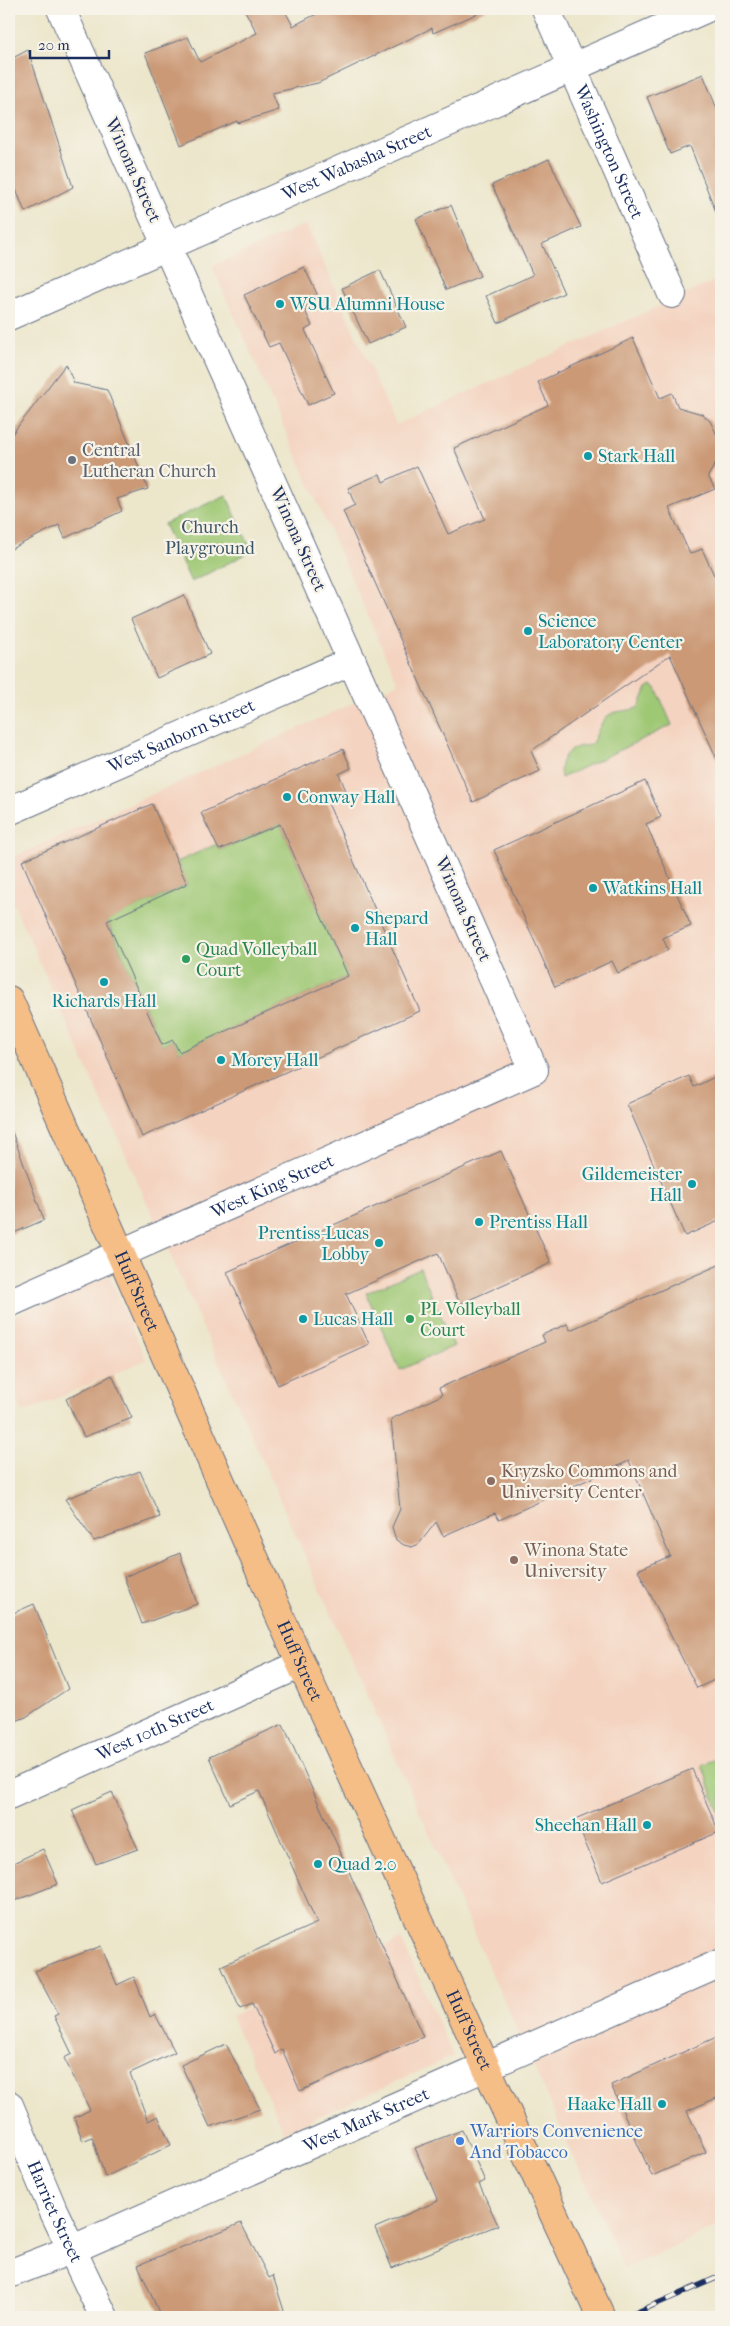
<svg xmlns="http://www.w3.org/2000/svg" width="730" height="2326" font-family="'IM FELL French Canon',serif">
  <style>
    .built { fill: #f4d3c0 }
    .green { fill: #9fc874; stroke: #5d7c69 }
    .building { fill: #cb9976 }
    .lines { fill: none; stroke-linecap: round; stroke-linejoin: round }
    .minor-casing { stroke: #646f84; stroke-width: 30 }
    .major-casing { stroke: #646f84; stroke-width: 30 }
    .minor { stroke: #fff; stroke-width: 28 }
    .major { stroke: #f6be87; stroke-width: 28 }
    .rail-casing { stroke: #1b2f5e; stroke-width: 5.5 }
    .rail { stroke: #f7f3e8; stroke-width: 4; stroke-dasharray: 11; stroke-linecap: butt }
    .culture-dot { fill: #0f9aa8; stroke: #f7f3e8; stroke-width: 2 }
    .worship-dot { fill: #6b7280; stroke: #f7f3e8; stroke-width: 2 }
    .leisure-dot { fill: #2e9e5b; stroke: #f7f3e8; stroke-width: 2 }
    .education-dot { fill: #8d6e63; stroke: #f7f3e8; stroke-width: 2 }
    .shop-dot { fill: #3f7fe0; stroke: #f7f3e8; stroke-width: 2 }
    .labels { text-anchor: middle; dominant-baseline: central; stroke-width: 4.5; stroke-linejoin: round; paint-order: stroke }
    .street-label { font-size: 18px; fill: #1b2f5e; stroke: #f7f3e8 }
    .culture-label { font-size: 18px; fill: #0d838f; stroke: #f7f3e8; text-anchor: start }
    .worship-label { font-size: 18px; fill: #5b616d; stroke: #f7f3e8; text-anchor: start }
    .park-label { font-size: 18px; fill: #3c5564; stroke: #f7f3e8 }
    .leisure-label { font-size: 18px; fill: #27864d; stroke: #f7f3e8; text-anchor: start }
    .education-label { font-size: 18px; fill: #785e54; stroke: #f7f3e8; text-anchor: start }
    .shop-label { font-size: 18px; fill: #366cbe; stroke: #f7f3e8; text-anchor: start }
  </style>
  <rect width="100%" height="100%" fill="#f7f3e8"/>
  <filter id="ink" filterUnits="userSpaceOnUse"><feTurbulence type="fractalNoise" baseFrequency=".02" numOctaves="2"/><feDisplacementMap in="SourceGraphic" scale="10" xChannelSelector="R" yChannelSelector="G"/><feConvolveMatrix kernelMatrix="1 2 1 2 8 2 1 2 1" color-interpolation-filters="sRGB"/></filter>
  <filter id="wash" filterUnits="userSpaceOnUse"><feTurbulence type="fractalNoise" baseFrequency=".0096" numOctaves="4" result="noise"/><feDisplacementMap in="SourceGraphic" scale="20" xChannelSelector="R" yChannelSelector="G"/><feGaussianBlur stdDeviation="1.12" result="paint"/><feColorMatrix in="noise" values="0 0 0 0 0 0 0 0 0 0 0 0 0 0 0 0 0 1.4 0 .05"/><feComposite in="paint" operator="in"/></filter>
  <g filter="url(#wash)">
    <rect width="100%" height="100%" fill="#ece6cb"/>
    <!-- built -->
    <path class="built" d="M 306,224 L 396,425 L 721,278 L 721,2225 L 624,2269 L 9,894 L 9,859 L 398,683 L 212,266 Z
      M 109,1275 L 146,1360 L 23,1413 L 9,1381 L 9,1318 Z
      M 401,1939 L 453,2056 L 284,2132 L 231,2016 Z"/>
    <!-- green -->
    <path class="green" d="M 226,495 L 252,551 L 191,582 L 164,524 Z
      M 652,685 L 656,688 L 672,725 L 561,778 C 558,764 564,751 578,747 C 582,746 587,746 590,745 C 596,741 598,723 609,715 C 616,710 629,712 639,707 L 647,688 Z
      M 280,824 L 348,976 L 179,1052 L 173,1040 L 162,1045 L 107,920 L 187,885 L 177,862 L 217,844 L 220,850 Z
      M 420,1269 L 454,1346 L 400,1370 L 366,1293 Z
      M 721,1757 L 721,1818 L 702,1765 Z"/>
    <g id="blocks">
      <!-- building -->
      <path class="building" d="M 244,9 L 284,9 L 293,26 L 326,9 L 488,9 L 433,33 L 432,28 L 318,83 L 272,93 L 279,110 L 238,123 L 237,121 L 181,145 L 145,53 L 188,37 L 200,62 L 257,33 Z
        M 28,50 L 73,187 L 25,212 L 9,172 L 9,60 Z
        M 703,74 L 721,119 L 720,222 L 690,146 L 670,154 L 647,97 Z
        M 549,159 L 581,227 L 542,244 L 564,293 L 498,323 L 486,296 L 533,275 L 492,185 Z
        M 451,205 L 480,276 L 446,290 L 416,219 Z
        M 304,267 L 320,300 L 304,308 L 312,326 L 305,330 L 334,393 L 308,405 L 279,343 L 269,347 L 244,295 Z
        M 380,270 L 406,327 L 368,344 L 342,288 Z
        M 633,338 L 660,398 L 672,393 L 678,407 L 702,414 L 710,421 L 720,441 L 717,461 L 708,476 L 715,489 L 669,508 L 690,554 L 702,549 L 714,575 L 721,572 L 721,768 L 670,655 L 531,751 L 540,771 L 473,802 L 343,511 L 355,505 L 348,488 L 380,474 L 383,482 L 417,466 L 448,534 L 485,519 L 454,448 L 548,405 L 538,382 Z
        M 66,364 L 74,383 L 107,390 L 148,489 L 117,499 L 122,511 L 65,538 L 59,525 L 9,550 L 9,438 Z
        M 184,595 L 210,654 L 157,678 L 131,619 Z
        M 343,749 L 351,768 L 339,774 L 347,793 L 327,801 L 420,1011 L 142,1137 L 22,861 L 152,804 L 187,884 L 107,921 L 162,1045 L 173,1040 L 179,1052 L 348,976 L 280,824 L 219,850 L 201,813 Z
        M 645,781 L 661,817 L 646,824 L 691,926 L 663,938 L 668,950 L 618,973 L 612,961 L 555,987 L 494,850 Z
        M 721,1074 L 721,1220 L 685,1236 L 627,1104 L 689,1076 L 694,1087 Z
        M 11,1129 L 44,1220 L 9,1235 L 9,1130 Z
        M 501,1151 L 551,1263 L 460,1304 L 438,1253 L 346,1294 L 369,1344 L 278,1385 L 227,1272 Z
        M 721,1264 L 721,1677 L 697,1688 L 638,1570 L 670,1556 L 629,1461 L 499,1520 L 495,1513 L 443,1536 L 436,1522 L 419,1544 L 412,1547 L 404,1545 L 396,1540 L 392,1527 L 400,1509 L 391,1419 L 442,1395 L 439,1388 L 545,1342 L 542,1335 L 567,1324 L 570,1330 Z
        M 112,1375 L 132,1418 L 84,1437 L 66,1399 Z
        M 140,1471 L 160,1517 L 94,1541 L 65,1499 Z
        M 180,1553 L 197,1604 L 142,1624 L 124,1577 Z
        M 34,1604 L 68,1689 L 26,1717 L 9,1724 L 9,1615 Z
        M 283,1724 L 423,2037 L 300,2091 L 282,2049 L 275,2054 L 252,2004 L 240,2009 L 221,1966 L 317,1923 L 259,1791 L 230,1804 L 209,1757 Z
        M 692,1769 L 719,1832 L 602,1882 L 575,1819 Z
        M 112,1792 L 138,1849 L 96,1864 L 72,1810 Z
        M 43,1849 L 58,1884 L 9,1903 L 9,1865 Z
        M 101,1946 L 117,1985 L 134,1977 L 150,2017 L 155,2014 L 175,2052 L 130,2073 L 148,2121 L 158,2116 L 171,2145 L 105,2177 L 92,2137 L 83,2141 L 74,2118 L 90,2110 L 64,2058 L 72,2054 L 54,2016 L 58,2014 L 35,1971 Z
        M 721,2035 L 721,2096 L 687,2111 L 706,2152 L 652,2176 L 611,2085 Z
        M 226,2044 L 260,2109 L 210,2127 L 181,2065 Z
        M 462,2130 L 485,2181 L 479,2184 L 498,2225 L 392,2268 L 375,2228 L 438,2201 L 415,2148 Z
        M 241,2223 L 269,2278 L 273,2276 L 286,2317 L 161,2317 L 138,2265 Z"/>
    </g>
  </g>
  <g filter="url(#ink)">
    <use href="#blocks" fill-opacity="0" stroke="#646f84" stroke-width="1"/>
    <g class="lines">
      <!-- minor casing -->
      <g class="minor-casing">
        <g id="minor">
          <path id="s1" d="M 546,9 L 672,294"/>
          <path id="s2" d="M 9,316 L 705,9"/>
          <path id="s3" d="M 9,811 L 352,661"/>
          <path id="s4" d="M 9,1303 L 534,1070 L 61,9"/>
          <path id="s5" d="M 9,1795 L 301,1664"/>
          <path id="s6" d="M 9,2105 L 53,2210 L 104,2317"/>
          <path id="s7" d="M 9,2274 L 73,2249 L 721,1963"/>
        </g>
      </g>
      <!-- major casing -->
      <g class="major-casing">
        <g id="major">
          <path id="s8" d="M 9,1000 L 301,1664 L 601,2317"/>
        </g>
      </g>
      <!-- minor -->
      <use href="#minor" class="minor"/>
      <!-- major -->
      <use href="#major" class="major"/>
      <!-- rail casing -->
      <g class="rail-casing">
        <path id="rail" d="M 626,2317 L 721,2276"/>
      </g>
      <!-- rail -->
      <use href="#rail" class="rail"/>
    </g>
  </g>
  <!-- markers -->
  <g class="culture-dot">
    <circle cx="280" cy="304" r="5"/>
    <circle cx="588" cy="456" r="5"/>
    <circle cx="528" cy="631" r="5"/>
    <circle cx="287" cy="797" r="5"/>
    <circle cx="593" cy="888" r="5"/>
    <circle cx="355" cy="928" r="5"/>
    <circle cx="104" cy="982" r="5"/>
    <circle cx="221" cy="1060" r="5"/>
    <circle cx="692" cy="1184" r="5"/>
    <circle cx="479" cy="1222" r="5"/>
    <circle cx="379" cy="1243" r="5"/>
    <circle cx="303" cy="1319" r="5"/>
    <circle cx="647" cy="1825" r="5"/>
    <circle cx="318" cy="1864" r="5"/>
    <circle cx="662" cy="2104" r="5"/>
  </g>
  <circle class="worship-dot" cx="72" cy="460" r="5"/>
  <g class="leisure-dot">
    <circle cx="186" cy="959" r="5"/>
    <circle cx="410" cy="1319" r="5"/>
  </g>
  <g class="education-dot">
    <circle cx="491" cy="1481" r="5"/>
    <circle cx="514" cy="1560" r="5"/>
  </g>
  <circle class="shop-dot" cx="460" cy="2141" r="5"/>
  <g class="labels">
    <!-- street labels -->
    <g class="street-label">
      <text stroke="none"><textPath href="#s1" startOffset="156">Washington Street</textPath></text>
      <text stroke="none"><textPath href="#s2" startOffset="380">West Wabasha Street</textPath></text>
      <text transform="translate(133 170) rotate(66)">Winona Street</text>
      <text transform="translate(298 539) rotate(66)">Winona Street</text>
      <text stroke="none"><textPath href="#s3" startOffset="188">West Sanborn Street</textPath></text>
      <text transform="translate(463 909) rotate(66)">Winona Street</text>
      <text stroke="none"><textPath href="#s4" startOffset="288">West King Street</textPath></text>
      <text stroke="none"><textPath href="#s8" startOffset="318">Huff Street</textPath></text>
      <text stroke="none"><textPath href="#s8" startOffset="722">Huff Street</textPath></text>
      <text stroke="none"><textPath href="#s5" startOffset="160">West 10th Street</textPath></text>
      <text stroke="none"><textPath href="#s8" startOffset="1128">Huff Street</textPath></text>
      <text stroke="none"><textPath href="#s7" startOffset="389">West Mark Street</textPath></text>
      <text stroke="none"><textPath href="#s6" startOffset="116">Harriet Street</textPath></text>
    </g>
    <!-- culture labels -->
    <g class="culture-label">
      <text x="290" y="304">WSU Alumni House</text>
      <text x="598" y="456">Stark Hall</text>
      <text x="538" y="621">Science<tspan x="538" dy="21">Laboratory Center</tspan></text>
      <text x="297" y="797">Conway Hall</text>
      <text x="603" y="888">Watkins Hall</text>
      <text x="365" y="918">Shepard<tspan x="365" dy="21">Hall</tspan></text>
      <text x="104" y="1001" text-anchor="middle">Richards Hall</text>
      <text x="231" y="1060">Morey Hall</text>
      <text x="682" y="1174" text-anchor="end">Gildemeister<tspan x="682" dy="21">Hall</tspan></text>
      <text x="489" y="1222">Prentiss Hall</text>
      <text x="369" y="1233" text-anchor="end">Prentiss-Lucas<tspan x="369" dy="21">Lobby</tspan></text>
      <text x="313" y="1319">Lucas Hall</text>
      <text x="637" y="1825" text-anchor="end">Sheehan Hall</text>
      <text x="328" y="1864">Quad 2.0</text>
      <text x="652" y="2104" text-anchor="end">Haake Hall</text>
    </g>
    <!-- worship labels -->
    <g class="worship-label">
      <text x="82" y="450">Central<tspan x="82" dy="21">Lutheran Church</tspan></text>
    </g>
    <!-- park labels -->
    <g class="park-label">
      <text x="210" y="527">Church<tspan x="210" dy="21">Playground</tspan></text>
    </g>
    <!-- leisure labels -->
    <g class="leisure-label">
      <text x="196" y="949">Quad Volleyball<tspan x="196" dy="21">Court</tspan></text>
      <text x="420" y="1309">PL Volleyball<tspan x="420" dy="21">Court</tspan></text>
    </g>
    <!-- education labels -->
    <g class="education-label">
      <text x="501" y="1471">Kryzsko Commons and<tspan x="501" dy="21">University Center</tspan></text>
      <text x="524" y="1550">Winona State<tspan x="524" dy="21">University</tspan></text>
    </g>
    <!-- shop labels -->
    <g class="shop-label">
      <text x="470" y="2131">Warriors Convenience<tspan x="470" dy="21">And Tobacco</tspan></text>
    </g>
  </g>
  <!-- margin -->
  <rect width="730" height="2326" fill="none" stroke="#f7f3e8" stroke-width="30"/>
  <!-- scale -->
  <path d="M30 50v8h79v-8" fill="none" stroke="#1b2f5e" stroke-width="2.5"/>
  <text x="38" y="50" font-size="15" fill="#1b2f5e" stroke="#f7f3e8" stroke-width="4" paint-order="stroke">20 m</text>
</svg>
